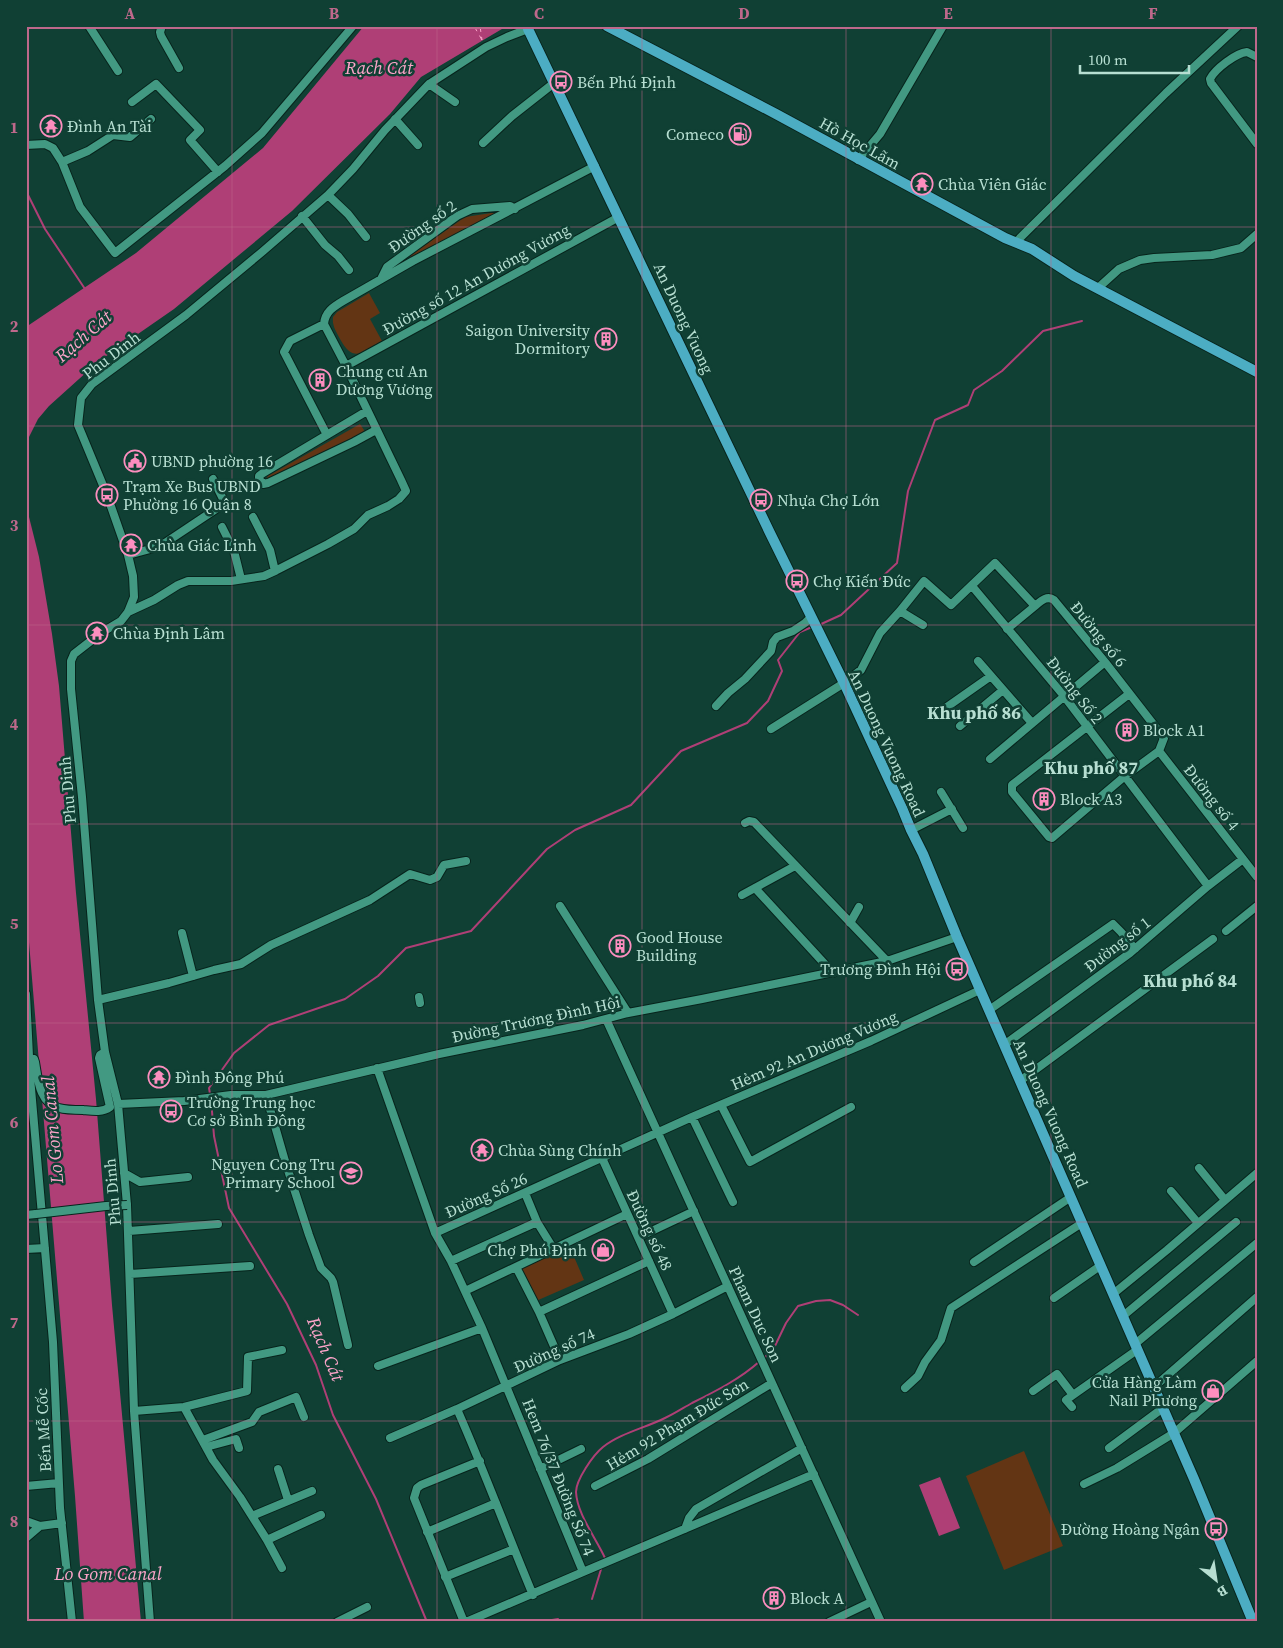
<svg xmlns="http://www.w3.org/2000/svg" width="1283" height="1648" font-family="'Source Serif 4',serif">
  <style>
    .green { fill: #633514 }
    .water { fill: #af3f76 }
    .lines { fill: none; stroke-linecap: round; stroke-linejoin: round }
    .stream { stroke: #af3f76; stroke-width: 2 }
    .ferry { stroke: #fca4c9; stroke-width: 1; stroke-dasharray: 6 5; stroke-linecap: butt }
    .minor-casing { stroke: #07241c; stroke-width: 10 }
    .major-casing { stroke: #07241c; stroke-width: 12 }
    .minor { stroke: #429982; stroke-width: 8 }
    .major { stroke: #4cadc3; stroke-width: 10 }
    .minor-bridge-casing { stroke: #07241c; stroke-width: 10; stroke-linecap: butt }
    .minor-bridge { stroke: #429982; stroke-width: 8 }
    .grid { fill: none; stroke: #be688b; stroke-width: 1; stroke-opacity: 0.55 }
    .labels { text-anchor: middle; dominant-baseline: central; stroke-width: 5; stroke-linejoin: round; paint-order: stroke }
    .poi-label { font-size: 16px; fill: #b7dfd2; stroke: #104034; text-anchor: start }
    .street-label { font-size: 16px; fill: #b7dfd2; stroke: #104034 }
    .water-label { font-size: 18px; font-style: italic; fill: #fca4c9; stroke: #104034 }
    .neighbourhood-label { font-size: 18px; font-weight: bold; fill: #b7dfd2; stroke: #104034 }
    .neatline { fill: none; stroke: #be688b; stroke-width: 2 }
    .grid-label { font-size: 16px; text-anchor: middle; font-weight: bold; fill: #be688b }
  </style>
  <rect width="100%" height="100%" fill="#104034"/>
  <!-- green -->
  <path class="green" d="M 498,212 L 498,214 L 409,260 L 411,255 L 465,217 Z
    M 369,293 L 380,313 L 370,319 L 382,341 C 362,352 354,364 340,339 C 336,331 332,326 333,317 L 337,312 Z
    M 360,424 L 364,430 L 363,434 L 267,480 L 266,479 L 268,476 Z
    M 569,1245 L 584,1280 L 536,1301 L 521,1267 Z
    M 1024,1451 L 1063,1546 L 1004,1570 L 966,1476 Z"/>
  <!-- water -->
  <path class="water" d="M 364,26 L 507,26 L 421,77 L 390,114 L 292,211 L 174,309 L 99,361 L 49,406 L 38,419 L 26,443 L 26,327 L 136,253 L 263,148 Z
    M 26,505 L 39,557 L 52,634 L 59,686 L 76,893 L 96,1099 L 112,1305 L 141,1622 L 84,1622 L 75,1496 L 26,906 Z
    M 940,1477 L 960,1528 L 939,1536 L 919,1485 Z"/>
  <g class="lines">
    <!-- stream -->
    <path class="stream" d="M 26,47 L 28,56 L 26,60
      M 26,191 L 45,229 L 85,289
      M 819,625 L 841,615 L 897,563 L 908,491 L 935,420 L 968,405 L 974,390 L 1002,371 L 1043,331 L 1082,321
      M 210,1094 L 209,1088 L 234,1053 L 269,1025 L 345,999 L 378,976 L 406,948 L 471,931 L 547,849 L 575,830 L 631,805 L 681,751 L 747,723 L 768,701 L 782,671 L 778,660 L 800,632 L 812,627
      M 211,1099 L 214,1136 L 229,1208 L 287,1304 L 316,1365 L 333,1415 L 376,1499 L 427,1622
      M 764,1358 L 773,1350 L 786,1323 L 798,1306 L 816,1301 L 830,1300 L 843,1305 L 858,1315
      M 605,1559 L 605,1558 C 596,1538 577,1514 576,1492 C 576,1480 593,1455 603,1447 C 621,1433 645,1428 665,1418 C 674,1414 683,1408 692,1403 C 716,1391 740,1379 760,1361
      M 592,1599 L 602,1566
      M 540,1622 L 558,1619"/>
    <!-- ferry -->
    <path class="ferry" d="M 474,26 L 482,40
      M 480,26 L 482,40"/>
    <!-- minor casing -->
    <g class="minor-casing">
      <path id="minor" d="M 89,26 L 118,71
        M 162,26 L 160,32 L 161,36 L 179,68
        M 1257,57 L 1247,52 C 1236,53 1215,69 1210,79 L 1211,83 L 1257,144
        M 429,84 L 455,102
        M 132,102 L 156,84 L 200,130 L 190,140 L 218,172
        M 395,119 L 418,145
        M 483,143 L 512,116 L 554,83
        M 26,145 L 45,144 L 53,148 L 62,162 L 80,207 L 115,253 L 225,166 L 262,133 L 353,26
        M 858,160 L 880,134 L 943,26
        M 62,162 L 88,151 L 113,135 L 130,137 L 151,119
        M 328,195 L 348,214 L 366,237
        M 302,216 L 325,245 L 338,256 L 349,270
        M 1016,242 L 1166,93 L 1238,26
        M 381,279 L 387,267 L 457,216 L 472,209 L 510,206 L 515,209
        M 1098,288 L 1119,269 L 1140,260 L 1154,258 L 1212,255 L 1241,248 L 1257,234
        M 324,324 L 290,341 L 284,352 L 327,435
        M 346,366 L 619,217
        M 367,411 L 263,473 L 259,476 L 259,479 L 263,484 L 268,483 L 354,442 L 376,430
        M 253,517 L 270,550 L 275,571
        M 222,527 L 234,551 L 241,579
        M 128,555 L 154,548 L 165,543 L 225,503 L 213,479
        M 972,586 L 1064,696 L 1208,886
        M 900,611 L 923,625
        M 128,612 L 154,600 L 178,585 L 188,581 L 231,581 L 264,576 L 275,571 L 328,544 L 354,529 L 368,515 L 388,506 L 399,499 L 406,491 L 401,480 L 346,366 L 324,324 C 325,312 333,307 343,301 L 413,261 L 595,166
        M 1007,629 L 1035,606
        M 978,661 L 1032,723
        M 1129,694 L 1012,785 L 1012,792 L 1049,837 L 1052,838 L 1125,776 L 1159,751
        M 716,706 L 728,693 L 745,679 L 771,651 L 773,642 L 777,637 L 793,631 L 805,623 L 811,617
        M 944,709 L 991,676
        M 960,726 L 1003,690
        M 771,729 L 844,683 L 861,670 L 880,633 L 900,611 L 924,581 L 951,605 L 995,563 L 1035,606 C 1041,601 1047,595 1054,600 L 1105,662 L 1164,738 L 1159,751
        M 1159,751 L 1257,877
        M 990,759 L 1105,662
        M 941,792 L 963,828
        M 745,823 L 749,821 L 754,822 L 887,961
        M 911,830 L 952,809
        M 755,888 L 833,973
        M 742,895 L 795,866
        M 560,906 L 628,1013
        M 850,923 L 859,907
        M 1226,931 L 1257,906
        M 182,933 L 193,976
        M 26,994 L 30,1077 L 53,1342 L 60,1508 L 72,1622
        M 419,997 L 420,1003
        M 98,1000 L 169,983 L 214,970 L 241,964 L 271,945 L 370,900 L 410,874 L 430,880 L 437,877 L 444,865 L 466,861
        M 989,1010 L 1113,924 L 1121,932 L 1135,949
        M 606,1019 L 881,1622
        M 1004,1045 L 1130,953 L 1208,886 L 1243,859
        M 29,1057 L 34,1059 L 35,1062 C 38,1079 39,1103 59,1108 C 66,1110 76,1110 83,1110 C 92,1111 102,1113 110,1107 L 99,1058 L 100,1055 L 105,1052
        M 377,1068 L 435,1233 L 451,1261 L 482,1328 L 583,1572 L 466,1622
        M 1020,1081 L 1213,939
        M 266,1095 L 285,1161 L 309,1235 L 321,1268 L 331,1278 L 333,1282 L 348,1345
        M 118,1104 L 184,1101 L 231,1095 L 266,1095 L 439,1054 L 583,1025 L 628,1013 L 702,999 L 887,961 L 957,937
        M 721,1105 L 750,1162 L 851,1107
        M 692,1117 L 733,1202
        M 602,1158 L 673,1314
        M 1199,1168 L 1225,1200
        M 124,1173 L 140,1182 L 188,1177
        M 1171,1191 L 1198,1223
        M 525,1193 L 537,1222 L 553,1248
        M 26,1215 L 36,1214
        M 129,1231 L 218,1224
        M 435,1233 L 692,1117 L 871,1041 L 980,990
        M 639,1237 L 694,1211
        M 26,1249 L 45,1248
        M 451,1261 L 537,1222
        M 974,1262 L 1071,1197
        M 516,1267 L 539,1312 L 560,1360
        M 130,1274 L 250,1266
        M 465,1291 L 627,1214
        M 1113,1294 L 1167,1250 L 1257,1173
        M 1054,1298 L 1100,1266
        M 539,1312 L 649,1261
        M 1123,1316 L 1236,1222
        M 1135,1344 L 1257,1243
        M 378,1366 L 482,1328
        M 1154,1387 L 1257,1297
        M 905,1388 L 918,1376 L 925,1362 L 941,1340 L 951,1308 L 1082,1223
        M 1033,1391 L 1057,1374 L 1073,1395 L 1137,1350
        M 184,1407 L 213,1460 L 240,1497 L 267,1540 L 282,1568
        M 1072,1407 L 1066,1400 L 1073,1395
        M 457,1409 C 484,1470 507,1533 533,1595
        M 134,1411 L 184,1407 L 247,1391 L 248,1357 L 282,1350
        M 390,1438 L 457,1409 L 560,1360 L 629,1334 L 673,1314 L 728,1286
        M 203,1440 L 252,1422 L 259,1412 L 296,1397 L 304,1417
        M 206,1447 L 236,1439 L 239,1448
        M 1109,1448 L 1163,1408
        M 278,1469 L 288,1500
        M 540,1469 L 581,1449
        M 1084,1484 L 1117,1468 L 1174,1433 L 1257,1361
        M 26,1486 L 59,1483
        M 595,1486 L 648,1459 L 772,1383
        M 252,1516 L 312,1491
        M 26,1521 L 40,1526
        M 685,1529 L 689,1518 L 696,1509 L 802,1448
        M 427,1532 L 496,1503
        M 26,1538 L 40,1526 L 62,1523
        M 267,1540 L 321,1515
        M 583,1572 L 814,1474
        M 445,1577 L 514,1549
        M 150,1622 L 134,1411 L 127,1205 L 118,1104 L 105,1052 L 98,1000 L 82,797 L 71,689 L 71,661 L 74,654 L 101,633 L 121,621 L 128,612 L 134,597 L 133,576 L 128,555 L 107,495 L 78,425 L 81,398 L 92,384 L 186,315 L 262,252 L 328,195 L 353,169 L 385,130 L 429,84 L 486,47 L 507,37 L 528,29
        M 337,1622 L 367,1607
        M 464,1622 L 414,1498 L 417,1488 L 421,1485 L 480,1461
        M 829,1622 L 871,1602"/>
    </g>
    <!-- major casing -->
    <g class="major-casing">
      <path id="major" d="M 529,26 L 528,29 L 770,533 L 844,683 L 902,808 L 911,830 L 923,854 L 957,937 L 1194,1479 L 1253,1622
        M 607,26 L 776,114 L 1005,238 L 1032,249 L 1074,276 L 1257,372"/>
    </g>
    <!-- minor -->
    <use href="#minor" class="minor"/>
    <!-- major -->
    <use href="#major" class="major"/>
    <!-- minor-bridge casing -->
    <g class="minor-bridge-casing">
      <path id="minor-bridge" d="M 36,1214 L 106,1206 L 127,1205"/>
    </g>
    <!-- minor-bridge -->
    <use href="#minor-bridge" class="minor-bridge"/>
  </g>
  <!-- grid -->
  <path class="grid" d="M 232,26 L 232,1622M 437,26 L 437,1622M 642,26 L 642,1622M 846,26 L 846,1622M 1051,26 L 1051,1622M 26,227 L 1257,227M 26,426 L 1257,426M 26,625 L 1257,625M 26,824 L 1257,824M 26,1023 L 1257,1023M 26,1222 L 1257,1222M 26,1421 L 1257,1421"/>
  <!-- icons -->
  <defs>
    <g id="bus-ring" transform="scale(1.125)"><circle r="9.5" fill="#104034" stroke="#fd8ebf" stroke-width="1.5"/><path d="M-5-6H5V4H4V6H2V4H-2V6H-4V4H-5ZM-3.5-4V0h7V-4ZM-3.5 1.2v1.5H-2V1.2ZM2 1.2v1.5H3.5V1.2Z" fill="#fd8ebf"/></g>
    <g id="temple-ring" transform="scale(1.125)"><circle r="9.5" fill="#104034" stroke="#fd8ebf" stroke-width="1.5"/><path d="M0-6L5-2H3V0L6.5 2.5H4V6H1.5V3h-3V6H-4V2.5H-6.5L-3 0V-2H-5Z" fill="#fd8ebf"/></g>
    <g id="fuel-ring" transform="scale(1.125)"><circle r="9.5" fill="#104034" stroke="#fd8ebf" stroke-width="1.5"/><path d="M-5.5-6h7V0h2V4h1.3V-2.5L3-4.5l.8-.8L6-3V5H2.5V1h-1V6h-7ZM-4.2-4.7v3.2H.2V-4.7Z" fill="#fd8ebf"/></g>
    <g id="building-ring" transform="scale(1.125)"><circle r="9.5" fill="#104034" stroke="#fd8ebf" stroke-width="1.5"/><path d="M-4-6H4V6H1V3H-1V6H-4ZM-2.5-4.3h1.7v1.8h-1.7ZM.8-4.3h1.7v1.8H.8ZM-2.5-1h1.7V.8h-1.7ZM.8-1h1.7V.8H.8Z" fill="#fd8ebf"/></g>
    <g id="civic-ring" transform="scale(1.125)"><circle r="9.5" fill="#104034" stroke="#fd8ebf" stroke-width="1.5"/><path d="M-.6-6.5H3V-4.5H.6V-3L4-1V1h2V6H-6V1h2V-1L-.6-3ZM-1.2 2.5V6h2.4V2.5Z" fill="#fd8ebf"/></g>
    <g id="school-ring" transform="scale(1.125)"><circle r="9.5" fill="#104034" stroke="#fd8ebf" stroke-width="1.5"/><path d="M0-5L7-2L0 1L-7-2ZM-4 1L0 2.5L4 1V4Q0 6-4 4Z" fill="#fd8ebf"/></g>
    <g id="shop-ring" transform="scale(1.125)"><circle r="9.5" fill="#104034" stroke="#fd8ebf" stroke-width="1.5"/><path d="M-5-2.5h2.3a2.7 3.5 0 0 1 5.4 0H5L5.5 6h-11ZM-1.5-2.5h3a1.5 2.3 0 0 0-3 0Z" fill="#fd8ebf"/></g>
  </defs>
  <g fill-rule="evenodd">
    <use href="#bus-ring" x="561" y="82"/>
    <use href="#temple-ring" x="51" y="126"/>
    <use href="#fuel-ring" x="740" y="134"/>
    <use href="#temple-ring" x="922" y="184"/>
    <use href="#building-ring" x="606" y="339"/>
    <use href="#building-ring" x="320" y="380"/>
    <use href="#civic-ring" x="135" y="461"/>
    <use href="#bus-ring" x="107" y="495"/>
    <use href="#bus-ring" x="761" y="500"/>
    <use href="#temple-ring" x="131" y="545"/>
    <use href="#bus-ring" x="797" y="581"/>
    <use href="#temple-ring" x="97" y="633"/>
    <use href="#building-ring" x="1127" y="730"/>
    <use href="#building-ring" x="1044" y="799"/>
    <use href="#building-ring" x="620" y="946"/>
    <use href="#bus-ring" x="957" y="969"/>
    <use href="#temple-ring" x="159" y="1077"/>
    <use href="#bus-ring" x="171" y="1111"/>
    <use href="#temple-ring" x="482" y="1150"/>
    <use href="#school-ring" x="351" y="1173"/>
    <use href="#shop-ring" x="603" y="1250"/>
    <use href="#shop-ring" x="1213" y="1391"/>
    <use href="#bus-ring" x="1216" y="1529"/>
    <use href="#building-ring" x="774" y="1598"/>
  </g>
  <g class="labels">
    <!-- poi labels -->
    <g class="poi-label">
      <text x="577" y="82">Bến Phú Định</text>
      <text x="67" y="126">Đình An Tài</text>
      <text x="724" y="134" text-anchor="end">Comeco</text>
      <text x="938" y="184">Chùa Viên Giác</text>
      <text x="590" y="330" text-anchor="end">Saigon University<tspan x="590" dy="18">Dormitory</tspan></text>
      <text x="336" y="371">Chung cư An<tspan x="336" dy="18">Dương Vương</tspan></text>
      <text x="151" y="461">UBND phường 16</text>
      <text x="123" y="486">Trạm Xe Bus UBND<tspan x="123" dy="18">Phường 16 Quận 8</tspan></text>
      <text x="777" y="500">Nhựa Chợ Lớn</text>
      <text x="147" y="545">Chùa Giác Linh</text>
      <text x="813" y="581">Chợ Kiến Đức</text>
      <text x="113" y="633">Chùa Định Lâm</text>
      <text x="1143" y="730">Block A1</text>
      <text x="1060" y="799">Block A3</text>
      <text x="636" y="937">Good House<tspan x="636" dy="18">Building</tspan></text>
      <text x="941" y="969" text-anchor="end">Trương Đình Hội</text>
      <text x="175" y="1077">Đình Đông Phú</text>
      <text x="187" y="1102">Trường Trung học<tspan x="187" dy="18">Cơ sở Bình Đông</tspan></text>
      <text x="498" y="1150">Chùa Sùng Chính</text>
      <text x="335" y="1164" text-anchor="end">Nguyen Cong Tru<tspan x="335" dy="18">Primary School</tspan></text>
      <text x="587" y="1250" text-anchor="end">Chợ Phú Định</text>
      <text x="1197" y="1382" text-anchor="end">Cửa Hàng Làm<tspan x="1197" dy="18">Nail Phương</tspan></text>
      <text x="1200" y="1529" text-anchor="end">Đường Hoàng Ngân</text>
      <text x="790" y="1598">Block A</text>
    </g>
    <!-- street labels -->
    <g class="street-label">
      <text transform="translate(860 143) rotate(29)">Hồ Học Lãm</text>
      <text transform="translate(422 226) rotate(-35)">Đường số 2</text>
      <text transform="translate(476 279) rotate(-29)">Đường số 12 An Dương Vương</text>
      <text transform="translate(684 318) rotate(65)">An Duong Vuong</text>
      <text transform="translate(111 355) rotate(-37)">Phu Dinh</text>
      <text transform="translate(1099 634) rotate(51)">Đường số 6</text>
      <text transform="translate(1075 690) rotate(52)">Đường Số 2</text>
      <text transform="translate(887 743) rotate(65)">An Duong Vuong Road</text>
      <text transform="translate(67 790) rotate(-95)">Phu Dinh</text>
      <text transform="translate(1212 797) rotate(52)">Đường số 4</text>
      <text transform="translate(1117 944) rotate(-38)">Đường số 1</text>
      <text transform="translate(536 1019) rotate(-12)">Đường Trương Đình Hội</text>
      <text transform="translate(814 1050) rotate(-23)">Hẻm 92 An Dương Vương</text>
      <text transform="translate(1051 1113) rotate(66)">An Duong Vuong Road</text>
      <text transform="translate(112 1192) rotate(-95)">Phu Dinh</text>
      <text transform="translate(486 1195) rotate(-24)">Đường Số 26</text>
      <text transform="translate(650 1230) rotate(65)">Đường số 48</text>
      <text transform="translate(756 1314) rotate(65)">Pham Duc Son</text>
      <text transform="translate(554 1350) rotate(-24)">Đường số 74</text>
      <text transform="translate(677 1424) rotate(-31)">Hẻm 92 Phạm Đức Sơn</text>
      <text transform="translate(43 1430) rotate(-93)">Bến Mễ Cốc</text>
      <text transform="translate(559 1477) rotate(68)">Hem 76/37 Đường Số 74</text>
    </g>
    <!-- water labels -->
    <g class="water-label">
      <text x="379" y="67">Rạch Cát</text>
      <text transform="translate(83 336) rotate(-41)">Rạch Cát</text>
      <text transform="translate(52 1130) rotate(-95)">Lo Gom Canal</text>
      <text transform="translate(326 1349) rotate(67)">Rạch Cát</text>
      <text x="108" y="1573">Lo Gom Canal</text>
    </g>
    <!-- neighbourhood labels -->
    <g class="neighbourhood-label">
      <text x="974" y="712">Khu phố 86</text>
      <text x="1091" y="767">Khu phố 87</text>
      <text x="1190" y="980">Khu phố 84</text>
    </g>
  </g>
  <!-- border -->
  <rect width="1283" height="1648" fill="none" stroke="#104034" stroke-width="55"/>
  <!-- north arrow -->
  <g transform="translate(1216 1580) rotate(150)" stroke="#104034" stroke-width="4" paint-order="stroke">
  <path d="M0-4L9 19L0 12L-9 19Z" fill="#b7dfd2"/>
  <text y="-8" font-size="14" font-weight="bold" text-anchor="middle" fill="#b7dfd2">B</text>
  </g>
  <!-- scale -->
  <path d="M1080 65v8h109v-8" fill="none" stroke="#b7dfd2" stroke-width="2.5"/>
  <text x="1088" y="65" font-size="15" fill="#b7dfd2" stroke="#104034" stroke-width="4" paint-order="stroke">100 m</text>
  <rect x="28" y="28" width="1228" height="1592" class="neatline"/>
  <g class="grid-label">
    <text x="130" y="19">A</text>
    <text x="334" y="19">B</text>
    <text x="539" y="19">C</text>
    <text x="744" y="19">D</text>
    <text x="948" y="19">E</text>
    <text x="1153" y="19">F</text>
    <text x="14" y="133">1</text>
    <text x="14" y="332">2</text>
    <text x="14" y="531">3</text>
    <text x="14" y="730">4</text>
    <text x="14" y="929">5</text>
    <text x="14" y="1128">6</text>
    <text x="14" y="1328">7</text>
    <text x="14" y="1527">8</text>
  </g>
</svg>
